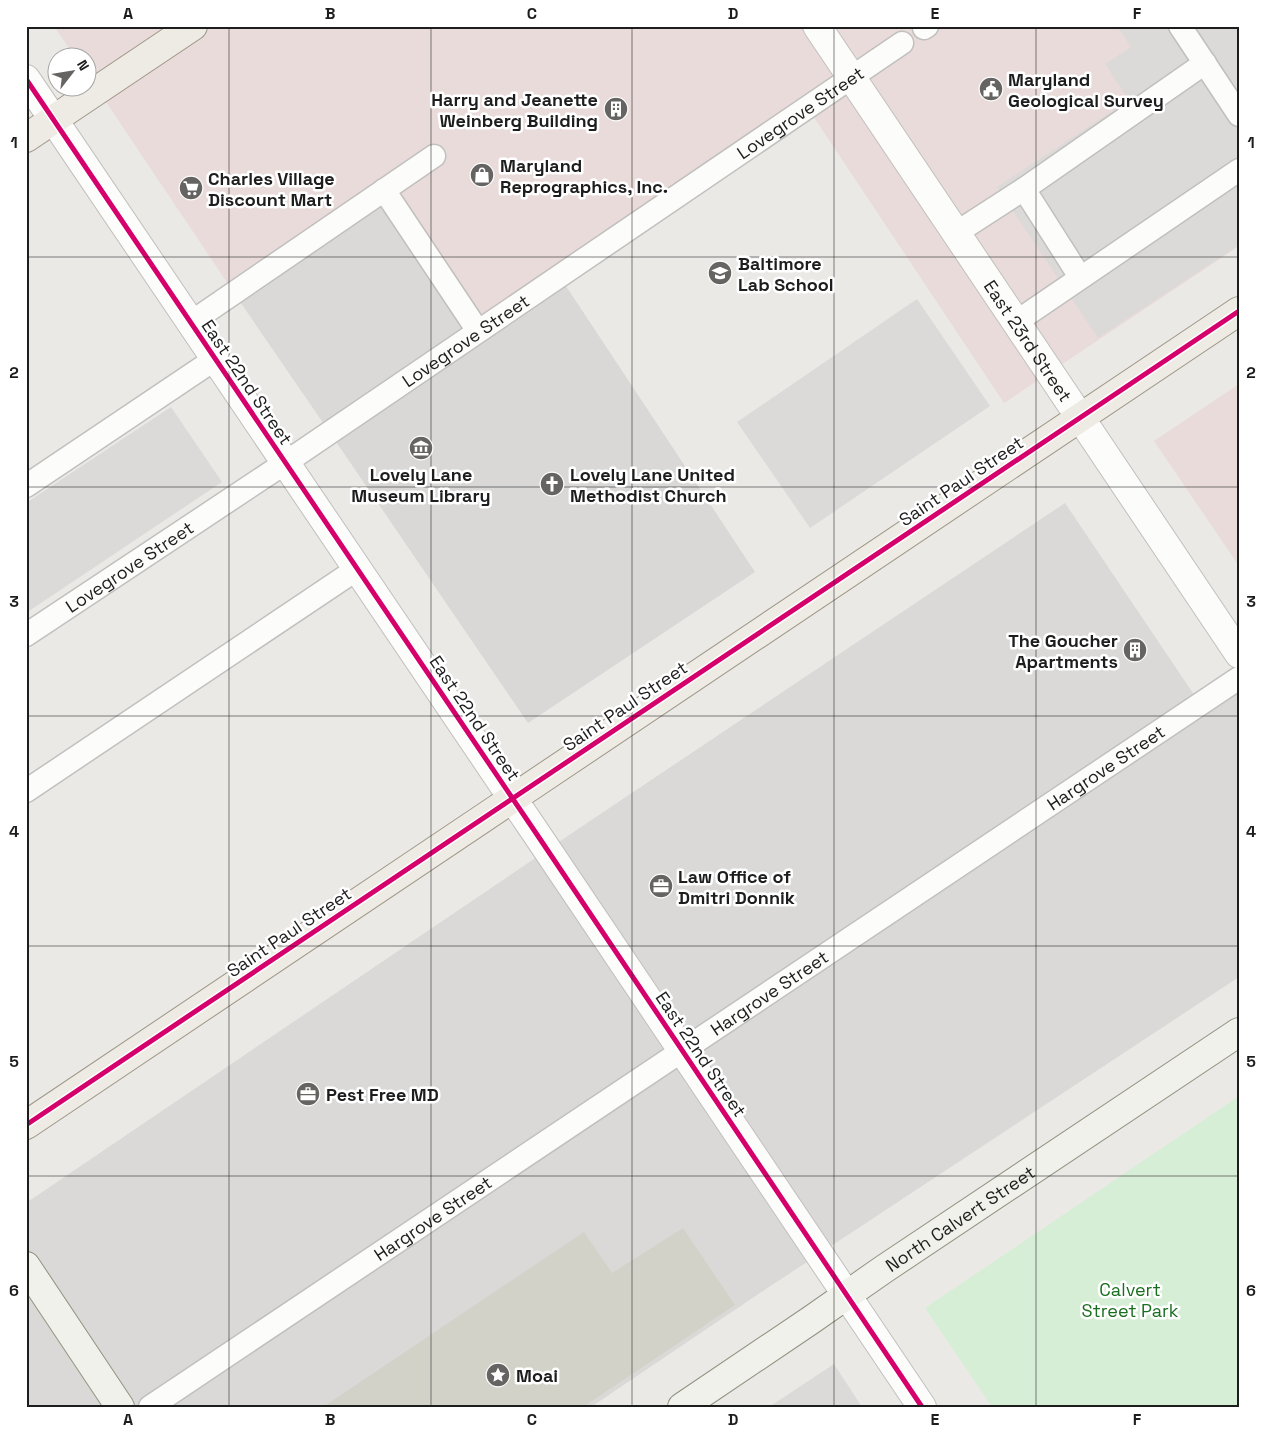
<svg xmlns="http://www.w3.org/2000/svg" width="1265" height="1433" font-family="'Space Grotesk',sans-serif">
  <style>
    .residential { fill: #dad9d7 }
    .commercial { fill: #e8dbd9 }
    .religious { fill: #d9d8d7 }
    .construction { fill: #d3d2c9 }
    .park { fill: #d7eed6 }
    .parking { fill: #dbdad9 }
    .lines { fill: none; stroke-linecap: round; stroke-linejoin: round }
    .lane-casing { stroke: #c1c0be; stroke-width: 25 }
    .street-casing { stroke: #c1c0be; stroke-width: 30 }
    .secondary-casing { stroke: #919280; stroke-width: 30 }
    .primary-casing { stroke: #9e9686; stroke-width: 30 }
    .lane { stroke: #fcfcfb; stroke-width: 22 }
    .street { stroke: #fcfcfb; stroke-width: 28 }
    .secondary { stroke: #f1f1eb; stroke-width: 28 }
    .primary { stroke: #eeebe5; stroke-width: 28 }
    .cycleway-casing { stroke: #fff; stroke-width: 8 }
    .cycleway { stroke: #d6006c; stroke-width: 5 }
    .grid { fill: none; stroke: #1d1d1d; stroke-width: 1; stroke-opacity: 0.55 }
    .labels { text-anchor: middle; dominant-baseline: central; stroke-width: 5; stroke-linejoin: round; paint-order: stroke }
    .poi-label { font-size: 18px; font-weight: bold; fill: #1d1d1d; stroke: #fff; text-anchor: start }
    .street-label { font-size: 18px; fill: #1d1d1d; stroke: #fff }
    .park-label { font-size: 18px; fill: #196e1f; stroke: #fff }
    .neatline { fill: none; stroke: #1d1d1d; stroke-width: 2 }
    .grid-label { font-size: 16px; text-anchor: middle; font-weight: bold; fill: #1d1d1d }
  </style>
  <rect width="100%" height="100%" fill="#ebe9e6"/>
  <!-- residential -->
  <path class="residential" d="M 383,190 L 480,330 L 330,433 L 234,293 Z
    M 1065,503 L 1201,705 L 1239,680 L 1239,977 L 769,1287 L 591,1407 L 26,1407 L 26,1203 L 587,823 Z"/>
  <!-- commercial -->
  <path class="commercial" d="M 54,26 L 1239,26 L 1239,246 L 1004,403 L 807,107 L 480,330 L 383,190 L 234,293 L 88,75 L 88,58 L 75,57 Z
    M 1239,384 L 1239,566 L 1154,441 Z"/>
  <!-- religious -->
  <path class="religious" d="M 560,277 L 755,572 L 528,723 L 330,433 Z"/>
  <!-- construction -->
  <path class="construction" d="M 683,1228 L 735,1305 L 583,1407 L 323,1407 L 584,1232 L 612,1273 Z"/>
  <!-- park -->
  <path class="park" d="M 1239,1096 L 1239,1407 L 992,1407 L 925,1308 Z"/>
  <!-- parking -->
  <path class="parking" d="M 1117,26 L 1239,26 L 1239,245 L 1098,338 L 997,187 L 1129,100 L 1105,64 L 1131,47 Z
    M 917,299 L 990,406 L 810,528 L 737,422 Z
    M 171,407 L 222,482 L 26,613 L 26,503 Z
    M 834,1364 L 862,1407 L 769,1407 Z"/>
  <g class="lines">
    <!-- lane casing -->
    <g class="lane-casing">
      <g id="lane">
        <path d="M 1180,26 L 1239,115"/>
        <path d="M 924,28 L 927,26"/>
        <path d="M 384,190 L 478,331"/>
        <path d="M 956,233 L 1024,189"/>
        <path d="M 1080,277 L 1024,189 L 1205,63"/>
        <path d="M 1016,322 L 1239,170"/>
        <path d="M 190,323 L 434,156"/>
        <path d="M 26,486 L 215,359"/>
        <path id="s1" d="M 26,635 L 285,463 L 902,43"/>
        <path d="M 26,791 L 357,569"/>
        <path id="s2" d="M 150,1407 L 1239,678"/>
      </g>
    </g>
    <!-- street casing -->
    <g class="street-casing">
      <g id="street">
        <path id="s3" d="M 817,26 L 1239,654"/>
        <path d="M 26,79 L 540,839 L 922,1407"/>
      </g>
    </g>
    <!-- secondary casing -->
    <g class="secondary-casing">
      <g id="secondary">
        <path d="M 26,1266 L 120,1407"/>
        <path id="s4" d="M 682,1407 L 811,1320 L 884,1269 L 1239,1032"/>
      </g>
    </g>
    <!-- primary casing -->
    <g class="primary-casing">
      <path id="primary" d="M 26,138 L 193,26
        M 26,1125 L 1239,311"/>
    </g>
    <!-- lane -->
    <use href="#lane" class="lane"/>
    <!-- street -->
    <use href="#street" class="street"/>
    <!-- secondary -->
    <use href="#secondary" class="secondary"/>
    <!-- primary -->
    <use href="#primary" class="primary"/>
    <!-- cycleway casing -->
    <g class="cycleway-casing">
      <path id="cycleway" d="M 26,79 L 540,839 L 922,1407
        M 26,1125 L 1239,311"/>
    </g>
    <!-- cycleway -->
    <use href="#cycleway" class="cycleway"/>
  </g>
  <!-- grid -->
  <path class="grid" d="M 229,26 L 229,1407M 431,26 L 431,1407M 632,26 L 632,1407M 834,26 L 834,1407M 1036,26 L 1036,1407M 26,257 L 1239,257M 26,487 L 1239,487M 26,716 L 1239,716M 26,946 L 1239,946M 26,1176 L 1239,1176"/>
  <!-- icons -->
  <defs>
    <g id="civic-disc" transform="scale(1.25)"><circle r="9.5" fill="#656463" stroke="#fff"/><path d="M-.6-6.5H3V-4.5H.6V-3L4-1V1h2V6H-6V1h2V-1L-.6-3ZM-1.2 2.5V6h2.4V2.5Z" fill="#fff"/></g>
    <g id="building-disc" transform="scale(1.25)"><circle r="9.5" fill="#656463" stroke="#fff"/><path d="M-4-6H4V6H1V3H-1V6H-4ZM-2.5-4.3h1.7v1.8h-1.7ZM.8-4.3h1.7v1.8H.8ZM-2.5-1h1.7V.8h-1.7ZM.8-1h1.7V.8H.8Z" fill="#fff"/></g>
    <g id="shop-disc" transform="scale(1.25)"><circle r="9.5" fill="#656463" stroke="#fff"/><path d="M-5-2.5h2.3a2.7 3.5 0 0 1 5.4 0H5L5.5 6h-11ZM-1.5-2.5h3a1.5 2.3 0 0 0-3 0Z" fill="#fff"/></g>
    <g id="supermarket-disc" transform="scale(1.25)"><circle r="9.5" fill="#656463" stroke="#fff"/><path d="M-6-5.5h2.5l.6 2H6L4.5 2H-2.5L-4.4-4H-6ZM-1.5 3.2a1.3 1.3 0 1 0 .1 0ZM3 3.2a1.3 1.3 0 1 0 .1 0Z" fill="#fff"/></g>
    <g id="school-disc" transform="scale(1.25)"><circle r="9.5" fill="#656463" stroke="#fff"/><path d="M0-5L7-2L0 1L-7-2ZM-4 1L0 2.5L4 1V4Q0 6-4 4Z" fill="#fff"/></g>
    <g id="museum-disc" transform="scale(1.25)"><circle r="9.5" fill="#656463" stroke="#fff"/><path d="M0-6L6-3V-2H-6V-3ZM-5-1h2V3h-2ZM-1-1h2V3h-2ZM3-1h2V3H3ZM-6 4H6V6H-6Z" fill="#fff"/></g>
    <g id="church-disc" transform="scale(1.25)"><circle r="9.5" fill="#656463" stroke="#fff"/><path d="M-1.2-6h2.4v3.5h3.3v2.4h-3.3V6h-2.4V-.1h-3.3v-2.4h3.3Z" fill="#fff"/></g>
    <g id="office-disc" transform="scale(1.25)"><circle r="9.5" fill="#656463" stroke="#fff"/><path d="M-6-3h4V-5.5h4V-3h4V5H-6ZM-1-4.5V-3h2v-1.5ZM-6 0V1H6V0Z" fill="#fff"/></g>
    <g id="sight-disc" transform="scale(1.25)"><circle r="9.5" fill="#656463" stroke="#fff"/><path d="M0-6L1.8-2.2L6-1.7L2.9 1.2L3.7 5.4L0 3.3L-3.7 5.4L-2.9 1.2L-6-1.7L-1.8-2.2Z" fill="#fff"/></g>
  </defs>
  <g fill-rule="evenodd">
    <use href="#civic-disc" x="991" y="89"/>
    <use href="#building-disc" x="616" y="109"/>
    <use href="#shop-disc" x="482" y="175"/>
    <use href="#supermarket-disc" x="191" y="188"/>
    <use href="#school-disc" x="720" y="273"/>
    <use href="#museum-disc" x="421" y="448"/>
    <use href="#church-disc" x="552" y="484"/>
    <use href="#building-disc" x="1135" y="650"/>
    <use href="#office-disc" x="661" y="886"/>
    <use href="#office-disc" x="308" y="1094"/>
    <use href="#sight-disc" x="498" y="1375"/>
  </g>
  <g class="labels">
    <!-- poi labels -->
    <g class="poi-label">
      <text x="1008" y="79">Maryland<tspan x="1008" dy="21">Geological Survey</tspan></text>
      <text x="598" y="99" text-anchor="end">Harry and Jeanette<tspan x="598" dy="21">Weinberg Building</tspan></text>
      <text x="500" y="165">Maryland<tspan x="500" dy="21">Reprographics, Inc.</tspan></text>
      <text x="208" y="178">Charles Village<tspan x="208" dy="21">Discount Mart</tspan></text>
      <text x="738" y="263">Baltimore<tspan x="738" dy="21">Lab School</tspan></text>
      <text x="421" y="474" text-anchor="middle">Lovely Lane<tspan x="421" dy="21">Museum Library</tspan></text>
      <text x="570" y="474">Lovely Lane United<tspan x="570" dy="21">Methodist Church</tspan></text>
      <text x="1118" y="640" text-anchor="end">The Goucher<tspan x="1118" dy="21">Apartments</tspan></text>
      <text x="678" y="876">Law Office of<tspan x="678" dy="21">Dmitri Donnik</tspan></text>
      <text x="326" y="1094">Pest Free MD</text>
      <text x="516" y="1375">Moai</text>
    </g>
    <!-- street labels -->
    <g class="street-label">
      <text stroke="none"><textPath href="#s1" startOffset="934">Lovegrove Street</textPath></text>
      <text stroke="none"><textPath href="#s1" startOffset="529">Lovegrove Street</textPath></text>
      <text stroke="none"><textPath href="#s3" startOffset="379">East 23rd Street</textPath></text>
      <text transform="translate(247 382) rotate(56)">East 22nd Street</text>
      <text transform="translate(961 481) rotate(-34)">Saint Paul Street</text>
      <text stroke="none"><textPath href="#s1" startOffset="124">Lovegrove Street</textPath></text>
      <text transform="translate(625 706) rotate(-34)">Saint Paul Street</text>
      <text transform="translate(475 718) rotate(56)">East 22nd Street</text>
      <text stroke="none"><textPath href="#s2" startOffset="1150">Hargrove Street</textPath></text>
      <text transform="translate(289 932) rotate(-34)">Saint Paul Street</text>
      <text stroke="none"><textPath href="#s2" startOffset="745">Hargrove Street</textPath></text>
      <text transform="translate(701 1054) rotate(56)">East 22nd Street</text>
      <text stroke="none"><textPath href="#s2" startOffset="340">Hargrove Street</textPath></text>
      <text stroke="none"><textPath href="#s4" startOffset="336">North Calvert Street</textPath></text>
    </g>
    <!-- park labels -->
    <g class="park-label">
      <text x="1130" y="1289">Calvert<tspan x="1130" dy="21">Street Park</tspan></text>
    </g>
  </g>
  <!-- border -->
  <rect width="1265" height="1433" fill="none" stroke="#ffffff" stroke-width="55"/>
  <!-- north arrow -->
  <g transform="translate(72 72) rotate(59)"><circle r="24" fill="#ffffff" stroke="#a5a5a5"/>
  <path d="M0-4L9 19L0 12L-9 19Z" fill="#656463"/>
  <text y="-8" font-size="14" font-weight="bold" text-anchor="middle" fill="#1d1d1d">N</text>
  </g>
  <rect x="28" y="28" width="1210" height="1378" class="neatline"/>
  <g class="grid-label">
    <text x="128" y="19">A</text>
    <text x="330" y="19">B</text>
    <text x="532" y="19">C</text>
    <text x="733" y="19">D</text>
    <text x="935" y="19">E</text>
    <text x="1137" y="19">F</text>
    <text x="14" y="148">1</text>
    <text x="1251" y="148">1</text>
    <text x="14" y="378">2</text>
    <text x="1251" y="378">2</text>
    <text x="14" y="607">3</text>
    <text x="1251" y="607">3</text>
    <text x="14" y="837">4</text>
    <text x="1251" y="837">4</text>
    <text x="14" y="1067">5</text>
    <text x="1251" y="1067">5</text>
    <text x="14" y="1296">6</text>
    <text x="1251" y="1296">6</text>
    <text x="128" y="1425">A</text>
    <text x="330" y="1425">B</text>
    <text x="532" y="1425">C</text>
    <text x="733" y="1425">D</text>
    <text x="935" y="1425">E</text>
    <text x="1137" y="1425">F</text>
  </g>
</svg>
